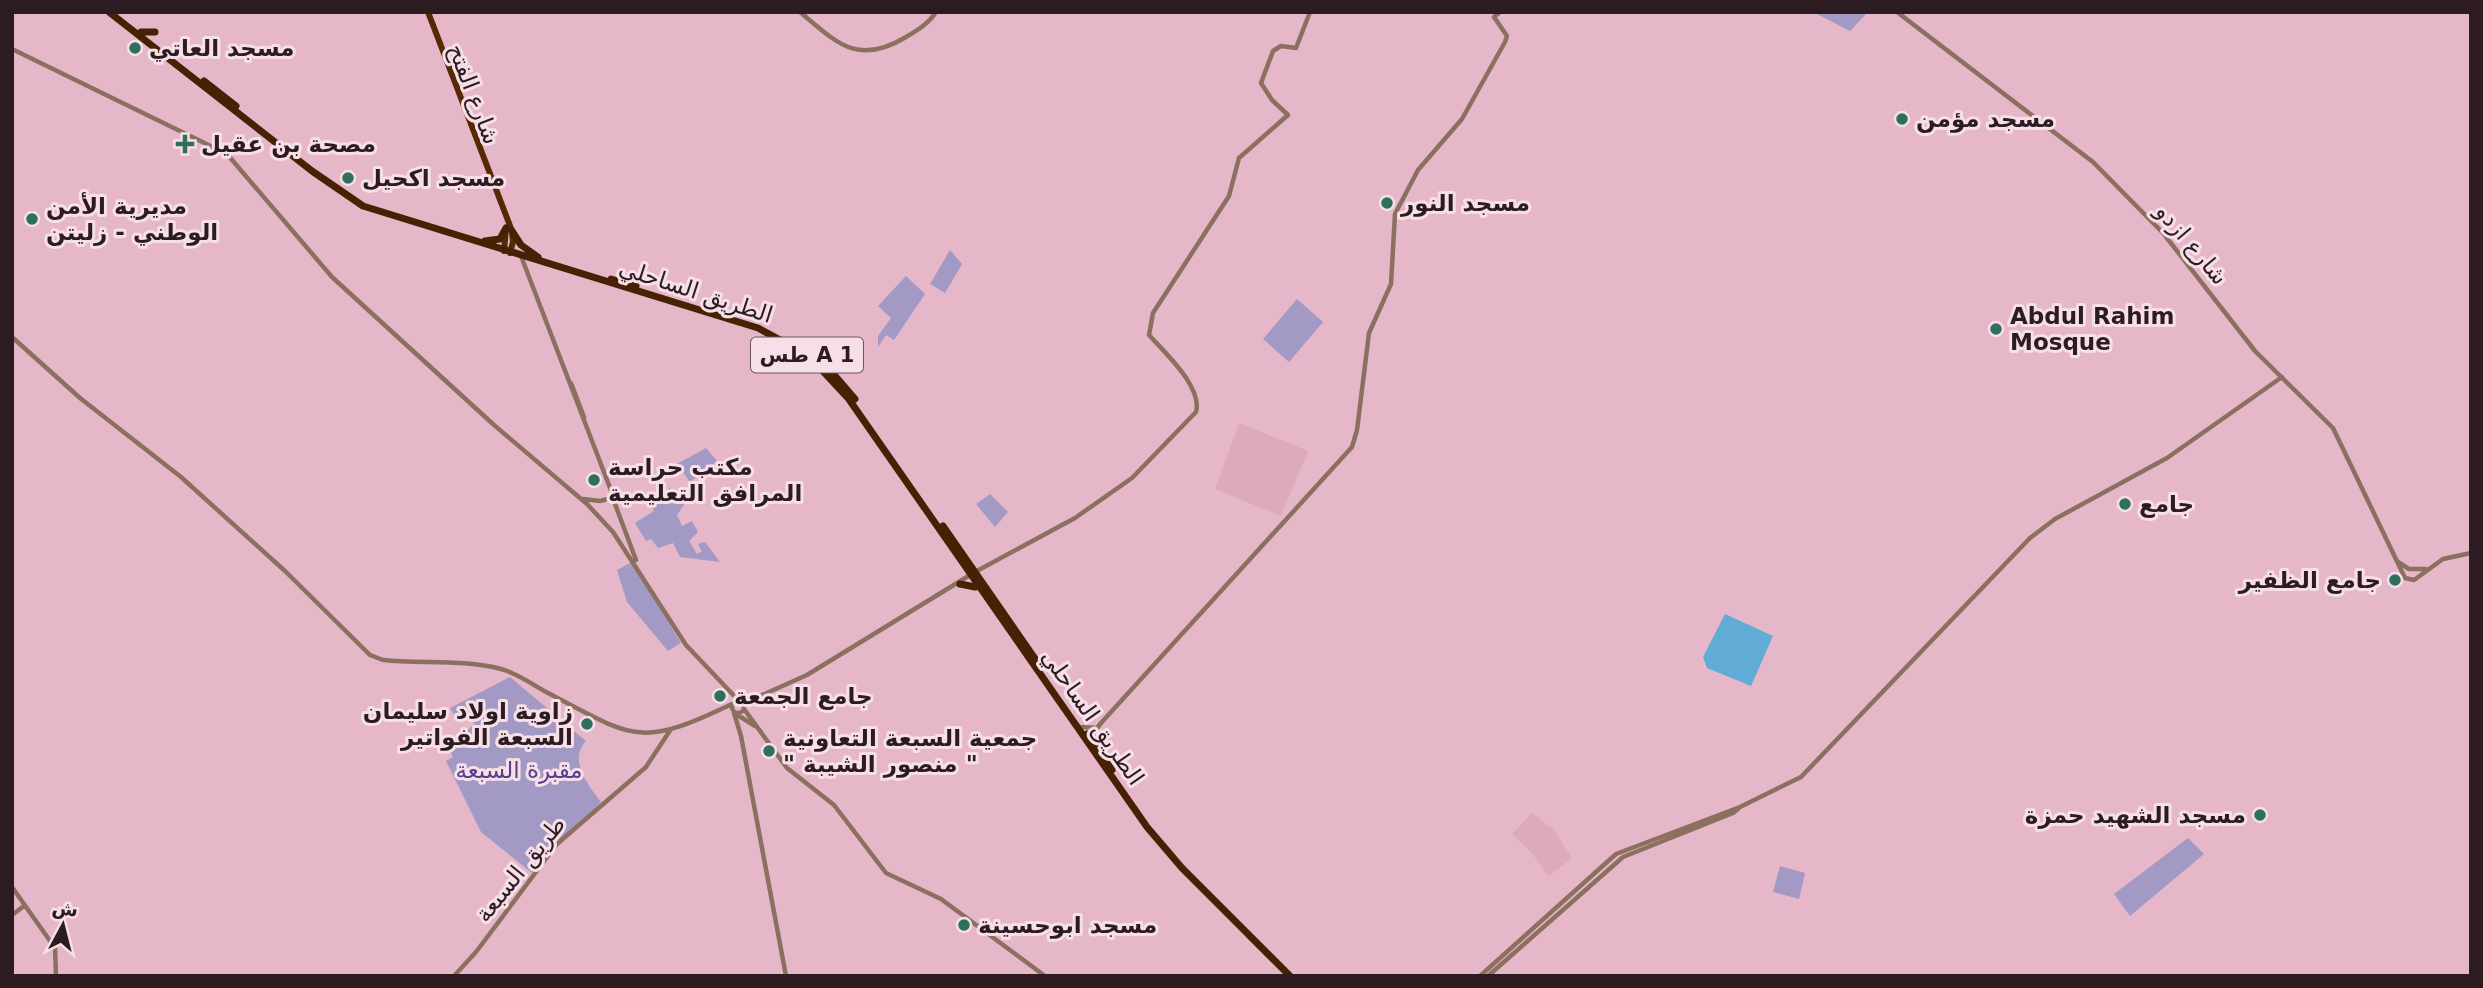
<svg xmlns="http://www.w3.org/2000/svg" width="2483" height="988" font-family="'DejaVu Sans',Cairo,sans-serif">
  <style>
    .built { fill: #dda9bd }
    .green { fill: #a299c4 }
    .water { fill: #60acd6 }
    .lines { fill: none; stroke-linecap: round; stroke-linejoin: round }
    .tertiary { stroke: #8c705f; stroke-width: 4.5 }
    .primary { stroke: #572903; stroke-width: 6 }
    .trunk { stroke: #472103; stroke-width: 7 }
    .poi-dot { fill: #2e6f5e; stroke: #f7dfe8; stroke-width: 2.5 }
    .labels { text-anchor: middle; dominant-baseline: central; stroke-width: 6; stroke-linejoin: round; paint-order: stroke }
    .shield { fill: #f7dfe8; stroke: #69565d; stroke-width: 2 }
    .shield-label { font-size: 21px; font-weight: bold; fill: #2c1c22 }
    .poi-label { font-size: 23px; font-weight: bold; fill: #2c1c22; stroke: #f7dfe8; text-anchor: start }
    .street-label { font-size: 23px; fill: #2c1c22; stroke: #f7dfe8 }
    .park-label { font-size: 23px; fill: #553e8d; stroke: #f7dfe8 }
  </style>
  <rect width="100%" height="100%" fill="#e5b7c8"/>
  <!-- built -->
  <path class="built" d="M 1239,423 L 1308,451 L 1281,516 L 1215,489 Z
    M 1532,813 L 1554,830 L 1572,858 L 1549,876 L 1531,852 L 1512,834 Z"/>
  <!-- green -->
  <path class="green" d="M 1813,12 L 1868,12 L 1850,31 Z
    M 950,250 L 962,264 L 945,293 L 930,284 Z
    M 906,276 L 925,294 L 894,340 L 886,335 L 878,347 L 878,336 L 891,318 L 878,306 Z
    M 1297,299 L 1323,322 L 1289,362 L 1263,339 Z
    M 706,448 L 717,461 L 690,482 L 677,464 Z
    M 670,488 L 685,503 L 677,515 L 682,526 L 692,521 L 698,532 L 689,541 L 697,554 L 702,551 L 698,544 L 705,542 L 720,562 L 680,557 L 673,543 L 658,548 L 651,539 L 646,541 L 635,523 L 654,511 L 650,503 Z
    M 990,494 L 1008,512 L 995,527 L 976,504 Z
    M 632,562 L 681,643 L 668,651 L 627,602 L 617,570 Z
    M 510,677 L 586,741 C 568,760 588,785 601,802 L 532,873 L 481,832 L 446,761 L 453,757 L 447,745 L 475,724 L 467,715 L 458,721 L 450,708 Z
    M 2188,838 L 2204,854 L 2130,916 L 2114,894 Z
    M 1780,866 L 1805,873 L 1799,899 L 1773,892 Z"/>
  <!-- water -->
  <path class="water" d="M 1725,614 L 1773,636 L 1751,686 L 1707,668 L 1703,657 Z"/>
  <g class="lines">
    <!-- tertiary -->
    <path class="tertiary" d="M 800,12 C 838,44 858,66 906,37 C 918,30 929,23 936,12
      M 1897,12 L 2093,162 L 2163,233 L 2255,351 L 2333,428 L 2405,578 L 2414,580 L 2443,559 L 2471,553
      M 12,49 L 227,154 L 332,277 L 494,425 L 587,504 L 613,532 L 686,645 L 739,701
      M 521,256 L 612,493 L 611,498 L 600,501 L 583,499
      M 12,337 L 80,398 L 181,477 L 285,571 L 370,655 L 383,660 C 421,664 464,659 501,669 C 517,673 533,685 548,693 C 635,739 640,748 732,704
      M 571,383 L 584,417
      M 612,496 L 636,560
      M 2398,562 L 2409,569 L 2426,569
      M732 707a6 6 0 1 1 12 0a6 6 0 1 1-12 0Z
      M 740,701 L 760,696 L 807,675 L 975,572 L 1075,518 L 1132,478 L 1196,412 C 1203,387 1164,352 1149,335 L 1153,313 L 1229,196 L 1239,158 L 1288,115 L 1272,100 L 1261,83 L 1273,51 L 1281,46 L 1296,48 L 1310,12
      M 744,709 L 787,768 L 834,805 L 886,873 L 941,899 L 1045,976
      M 734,713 L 741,736 L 786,976
      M 736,714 L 755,726
      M 1082,727 L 1096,728
      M 1093,743 L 1094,732 L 1101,723 L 1352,447 L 1357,430 L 1369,333 L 1391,284 L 1395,214 L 1418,170 L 1462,119 L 1505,42 L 1507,36 L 1494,17 L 1500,12
      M 12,887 L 55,948 L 56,976
      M 12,915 L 24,906
      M 454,976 L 476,952 L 557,844 L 646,767 L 671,729
      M 1480,976 L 1616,854 L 1740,807 L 1801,777 L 2030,538 L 2055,519 L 2167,458 L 2282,377
      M 1488,976 L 1623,857 L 1733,813 L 1739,808"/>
    <!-- primary -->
    <path class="primary" d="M 428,12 L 512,231 L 513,242 L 510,253
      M 504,251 L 506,229"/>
    <!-- trunk -->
    <path class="trunk" d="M 109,12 L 312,171 L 363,206 L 758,328 L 808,355 L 848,398 L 1147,827 L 1182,868 L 1290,976
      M 141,32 L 155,32
      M 204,81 L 236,106
      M 512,231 L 521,245 L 538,257
      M 485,241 L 500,239 L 506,228
      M 611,279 L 636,286
      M 824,363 L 855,399
      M 943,526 L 1038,663
      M 960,584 L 975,587
      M 1087,734 L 1112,770"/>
  </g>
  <!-- markers -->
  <g class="poi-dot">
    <circle cx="135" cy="48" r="7"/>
    <circle cx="1902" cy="119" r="7"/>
    <path d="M181.5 133.5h7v7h7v7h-7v7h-7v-7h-7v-7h7z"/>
    <circle cx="348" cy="178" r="7"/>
    <circle cx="1387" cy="203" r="7"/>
    <circle cx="32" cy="219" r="7"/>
    <circle cx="1996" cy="329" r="7"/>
    <circle cx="594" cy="480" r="7"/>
    <circle cx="2125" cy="504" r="7"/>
    <circle cx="2395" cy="580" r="7"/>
    <circle cx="720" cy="696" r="7"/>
    <circle cx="587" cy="724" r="7"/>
    <circle cx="769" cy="751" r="7"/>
    <circle cx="2260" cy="815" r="7"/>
    <circle cx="964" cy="925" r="7"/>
  </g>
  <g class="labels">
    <!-- shield labels -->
    <rect class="shield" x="751" y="337.5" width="112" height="35" rx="5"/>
    <g class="shield-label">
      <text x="807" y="355">طس A 1</text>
    </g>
    <!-- poi labels -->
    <g class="poi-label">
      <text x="149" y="48">مسجد العاتي</text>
      <text x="1916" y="119">مسجد مؤمن</text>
      <text x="201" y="144">مصحة بن عقيل</text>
      <text x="362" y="178">مسجد اكحيل</text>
      <text x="1401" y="203">مسجد النور</text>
      <text x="46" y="206">مديرية الأمن<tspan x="46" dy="26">الوطني - زليتن</tspan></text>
      <text x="2010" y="316">Abdul Rahim<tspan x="2010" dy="26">Mosque</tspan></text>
      <text x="608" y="467">مكتب حراسة<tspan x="608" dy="26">المرافق التعليمية</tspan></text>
      <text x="2139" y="504">جامع</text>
      <text x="2381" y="580" text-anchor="end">جامع الظفير</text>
      <text x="734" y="696">جامع الجمعة</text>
      <text x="573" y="711" text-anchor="end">زاوية اولاد سليمان<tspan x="573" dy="26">السبعة الفواتير</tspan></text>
      <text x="783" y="738">جمعية السبعة التعاونية<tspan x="783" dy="26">" منصور الشيبة "</tspan></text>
      <text x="2246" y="815" text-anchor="end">مسجد الشهيد حمزة</text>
      <text x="978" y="925">مسجد ابوحسينة</text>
    </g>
    <!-- street labels -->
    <g class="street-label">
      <text transform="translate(474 94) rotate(69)">شارع الفتح</text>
      <text transform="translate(2192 244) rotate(50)">شارع ازدو</text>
      <text transform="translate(696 291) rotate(18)">الطريق الساحلي</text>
      <text transform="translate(1093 717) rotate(55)">الطريق الساحلي</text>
      <text transform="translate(520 869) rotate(-51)">طريق السبعة</text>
    </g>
    <!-- park labels -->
    <g class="park-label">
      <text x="519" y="770">مقبرة السبعة</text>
    </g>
  </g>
  <!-- border -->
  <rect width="2483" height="988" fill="none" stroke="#2c1c22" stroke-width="28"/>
  <!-- north arrow -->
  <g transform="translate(63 925) rotate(7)" stroke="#f7dfe8" stroke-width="5" paint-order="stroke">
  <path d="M0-5L12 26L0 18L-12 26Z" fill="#2c1c22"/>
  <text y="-10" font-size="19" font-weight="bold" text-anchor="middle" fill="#2c1c22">ش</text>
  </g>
</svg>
